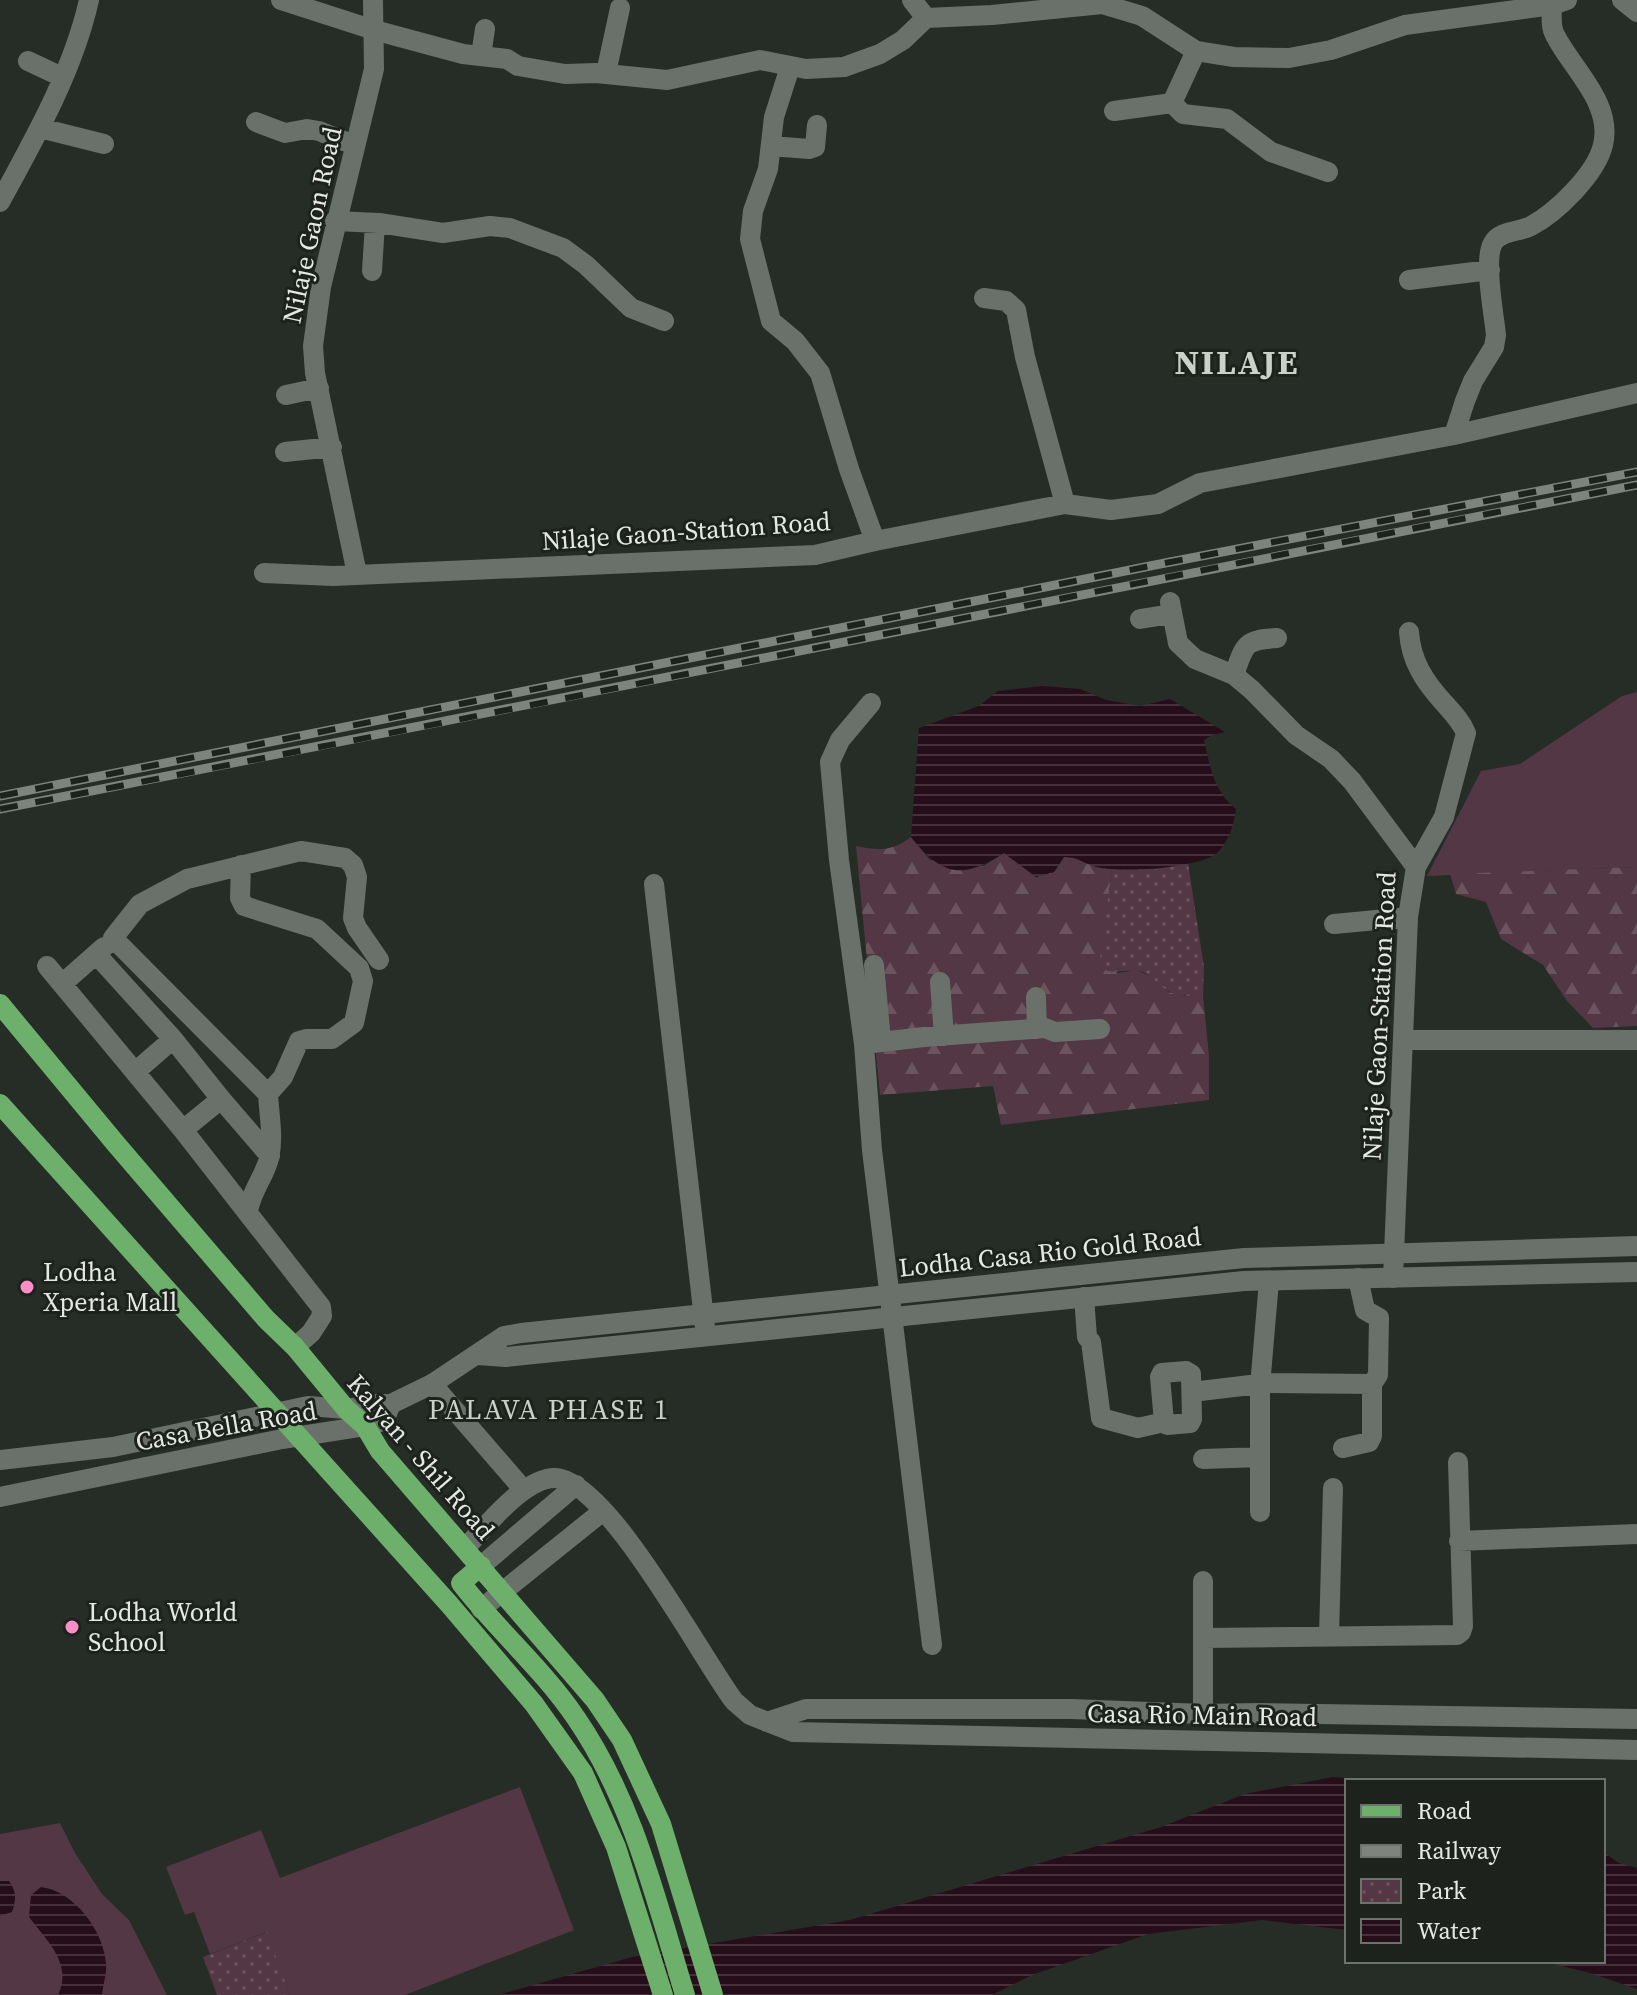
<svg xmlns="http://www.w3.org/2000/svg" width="1637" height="1995" font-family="'Source Serif 4',serif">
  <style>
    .grass { fill: #533744 }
    .forest { fill: url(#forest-firs) }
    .park { fill: url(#park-dots) }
    .water { fill: url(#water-rules) }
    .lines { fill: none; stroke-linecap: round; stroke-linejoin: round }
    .minor { stroke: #6a716a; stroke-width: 20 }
    .tertiary { stroke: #6a716a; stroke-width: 20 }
    .primary { stroke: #6db06b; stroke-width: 20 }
    .rail-casing { stroke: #7e837e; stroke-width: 9 }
    .rail { stroke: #1d221c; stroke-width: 6; stroke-dasharray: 18; stroke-linecap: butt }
    .poi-dot { fill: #fa8fc7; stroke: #1d221c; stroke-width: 3 }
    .labels { text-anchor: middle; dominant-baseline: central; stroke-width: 6; stroke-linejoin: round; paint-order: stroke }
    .street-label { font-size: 26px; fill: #e5e9e5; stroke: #1d221c }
    .poi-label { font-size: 26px; fill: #e5e9e5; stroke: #1d221c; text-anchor: start }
    .neighbourhood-label { font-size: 28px; letter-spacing: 2px; fill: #cad1c9; stroke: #1d221c }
    .district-label { font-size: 34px; font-weight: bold; letter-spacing: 2px; fill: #cad1c9; stroke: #1d221c }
  </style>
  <defs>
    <pattern id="forest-firs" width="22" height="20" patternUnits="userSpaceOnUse" patternTransform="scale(2)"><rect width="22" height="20" fill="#533744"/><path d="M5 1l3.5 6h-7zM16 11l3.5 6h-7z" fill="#6c545f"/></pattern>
    <pattern id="park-dots" width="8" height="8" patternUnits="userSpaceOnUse" patternTransform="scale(2)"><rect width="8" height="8" fill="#533744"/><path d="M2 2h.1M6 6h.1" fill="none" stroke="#6c545f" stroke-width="1.8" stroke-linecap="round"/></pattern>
    <pattern id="water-rules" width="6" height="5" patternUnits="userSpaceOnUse" patternTransform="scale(2)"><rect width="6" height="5" fill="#260d1a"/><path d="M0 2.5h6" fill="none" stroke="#45303b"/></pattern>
  </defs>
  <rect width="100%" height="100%" fill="#262c26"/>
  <!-- grass -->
  <path class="grass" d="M 1637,692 L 1637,867 L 1427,876 L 1481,771 L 1520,764 L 1622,696 Z
    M 520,1787 L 574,1930 L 405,1995 L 290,1995 L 266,1932 L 210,1954 L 194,1912 L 185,1915 L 166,1867 L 261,1830 L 280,1878 Z
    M 60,1823 L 75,1853 L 102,1894 L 129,1920 L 167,1995 L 0,1995 L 0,1834 Z"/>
  <!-- forest -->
  <path class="forest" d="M 911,837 L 930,860 L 984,866 L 1004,853 L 1036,877 L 1054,872 L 1064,857 C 1081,857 1094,867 1112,868 L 1101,961 L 1118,973 L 1136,970 L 1154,978 L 1168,992 L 1185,996 L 1203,996 L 1209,1056 L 1209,1100 L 1001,1125 L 993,1086 L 880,1095 L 856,846 C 879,851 893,851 911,837 Z
    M 1637,867 L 1637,1026 L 1593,1028 L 1567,1001 L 1543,965 L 1501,939 L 1486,902 L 1456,894 L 1450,874 Z"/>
  <!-- park -->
  <path class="park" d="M 1188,863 L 1204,967 L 1203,996 C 1191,996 1175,997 1165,989 C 1156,982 1150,974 1139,971 C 1129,969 1117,973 1107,971 L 1100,960 L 1112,868 L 1156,869 Z
    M 267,1932 L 290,1995 L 217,1995 L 203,1957 Z"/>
  <!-- water -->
  <path class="water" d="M 1042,686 L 1080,689 L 1106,700 L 1140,706 L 1170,699 L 1225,732 L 1212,735 L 1204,740 C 1210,767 1214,792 1236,809 C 1234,824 1228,844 1216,854 C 1197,868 1116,874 1093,866 C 1082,862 1077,857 1064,857 L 1054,872 L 1036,877 L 1004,853 C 962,880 942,876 911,837 L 919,728 L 979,706 L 998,691 Z
    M 1333,1777 L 1377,1781 L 1347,1781 L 1347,1930 L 1262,1920 L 1148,1934 L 1032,1975 L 992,1995 L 498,1995 L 632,1957 L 850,1920 L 1161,1827 L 1245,1794 Z
    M 1603,1852 L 1619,1863 L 1637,1868 L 1637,1989 L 1590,1973 L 1542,1961 L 1603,1961 Z
    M 0,1881 L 9,1881 C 17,1892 16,1900 12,1912 L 0,1916 Z
    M 41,1887 C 74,1891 104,1931 106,1964 C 107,1973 103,1985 102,1995 L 58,1995 C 73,1964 47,1941 29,1917 L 31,1895 Z"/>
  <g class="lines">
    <!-- minor -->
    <path class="minor" d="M 912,0 L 926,18
      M 1622,0 L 1637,12
      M 481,56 L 485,29
      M 28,61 L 62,77
      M 790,67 L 774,117 L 768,169 L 753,211 L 750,239 L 771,321 L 795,341 L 820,373 L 849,469 L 875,541
      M 606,73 L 620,8
      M 1172,103 L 1183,114 L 1227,119 L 1271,152 L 1328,172
      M 1114,111 L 1172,103 L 1196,51
      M 256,122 L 285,133 L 307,129 L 319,131 L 354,145
      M 40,128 L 104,144
      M 771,146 L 809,149 L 815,147 L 817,125
      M 0,202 C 35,138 73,71 89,0
      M 335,221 L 379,223 L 443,233 L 490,226 L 510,228 L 563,248 L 586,265 L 631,308 L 664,321
      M 372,271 L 375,223
      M 1409,280 L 1490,270
      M 984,298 L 1006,301 L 1016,310 L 1025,357 L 1065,504
      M 286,395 L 319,388
      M 1454,435 L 1465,401 L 1473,381 L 1494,347 L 1496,335 C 1494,314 1483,260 1493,243 C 1500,230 1520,232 1531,226 C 1557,212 1596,174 1603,145 C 1613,103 1572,69 1555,35 C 1550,26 1552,14 1552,5
      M 285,452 L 332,447
      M 264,573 L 333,576 L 815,555 L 875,541 L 1065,504 L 1111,510 L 1158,504 L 1200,483 L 1454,435 L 1637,393
      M 357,574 L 315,373 L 313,346 L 321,287 L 374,69 L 373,0
      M 1170,602 L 1178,643 L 1195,659 L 1234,675 L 1252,690 L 1296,735 L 1331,759 L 1352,781 L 1416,867 L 1408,917 L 1393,1278
      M 1140,619 L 1171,614
      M 1409,632 C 1411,661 1424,681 1444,703 C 1453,713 1461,721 1466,733 L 1444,817 L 1416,867
      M 1234,675 C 1245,644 1244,640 1277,638
      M 871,703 L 840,740 L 830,762 L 839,860 L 864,1044 L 872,1150 L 932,1645
      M 241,865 L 240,898 L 244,906 L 317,929 L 359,968 L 363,981 L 354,1023 L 332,1039 L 306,1039 L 299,1041 L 283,1077 L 268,1094
      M 654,884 L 706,1336
      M 1334,924 L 1408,917
      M 96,954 L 173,1039 L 221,1099
      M 874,965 L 881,1041
      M 47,966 L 183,1130 L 321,1307 L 322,1316 L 311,1333 L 295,1347
      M 940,982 L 944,1036
      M 62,984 L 104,947
      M 1036,997 L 1037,1029
      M 1403,1040 L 1637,1040
      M 864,1044 L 924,1037 L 1045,1028 L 1055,1032 L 1100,1029
      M 135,1072 L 173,1039
      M 268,1094 L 113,938 L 140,904 L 187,879 L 301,851 L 345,858 L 353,865 L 357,877 L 353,918 L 357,928 L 379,960
      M 183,1130 L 221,1099 L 270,1156
      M 248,1211 C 252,1189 265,1176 269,1158 C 274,1137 269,1115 268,1094
      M 1358,1278 L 1365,1310 L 1379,1318 L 1378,1375 L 1372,1384
      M 1084,1297 L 1087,1337 L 1091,1342 L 1101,1418 L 1138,1428 L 1164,1422 L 1167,1425 L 1190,1423 L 1192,1419 L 1191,1374 L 1186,1371 L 1162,1373 L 1160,1377 L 1164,1422
      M 432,1384 L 523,1489
      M 1192,1392 L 1267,1383 L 1372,1384 L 1372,1436 L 1369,1442 L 1343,1448
      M 1203,1459 L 1260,1457
      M 0,1460 L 113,1447 L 308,1406 L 346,1409
      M 0,1497 L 282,1439 L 365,1426
      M 1260,1512 L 1260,1386 L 1269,1281
      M 1459,1541 L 1637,1534
      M 1203,1581 L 1203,1714
      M 1329,1636 L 1333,1488
      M 1203,1638 L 1457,1635 L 1461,1632 L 1463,1626 L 1458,1462"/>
    <!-- tertiary -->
    <path class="tertiary" d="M 281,0 L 374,30 L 463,54 L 507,59 L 518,66 L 565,74 L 596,73 L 667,80 L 760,60 L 806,69 L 844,67 L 880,54 L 903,40 L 926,18 L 992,15 L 1102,4 L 1142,16 L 1196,51 L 1234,57 L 1289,58 L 1331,50 L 1405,25 L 1552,5 L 1567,0
      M 478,1355 L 506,1357 L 1244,1281 L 1637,1272
      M 346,1409 L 374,1404 L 391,1404 L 432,1384 L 504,1336 L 521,1333 L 1244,1258 L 1637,1246
      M 365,1426 L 384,1421 L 391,1404
      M 465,1548 C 486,1527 523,1478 555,1478 C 607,1479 702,1659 734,1701 L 750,1715 L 793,1732 L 1637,1750
      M 481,1566 L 576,1485
      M 481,1609 L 603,1511
      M 767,1722 L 806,1709 L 1071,1709 L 1203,1714 L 1260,1713 L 1637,1719"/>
    <!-- primary -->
    <path class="primary" d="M 0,1004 L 116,1144 L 266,1319 L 295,1347 L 346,1409 L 365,1426 L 380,1451 L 595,1700 L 622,1740 L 661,1824 L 713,1995
      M 0,1104 L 449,1604 L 534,1704 L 583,1773 L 616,1847 L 663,1995
      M 481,1566 L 461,1583 C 497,1630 543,1669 576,1718 C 633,1801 656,1900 685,1995"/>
    <!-- rail casing -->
    <g class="rail-casing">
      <path id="rail" d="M 0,796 L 1165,563 L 1637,472
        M 0,809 C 546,705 1091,590 1637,485"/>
    </g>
    <!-- rail -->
    <use href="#rail" class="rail"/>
  </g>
  <!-- markers -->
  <g class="poi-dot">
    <circle cx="27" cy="1287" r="8"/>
    <circle cx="72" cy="1627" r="8"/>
  </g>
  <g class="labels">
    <!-- street labels -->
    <g class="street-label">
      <text transform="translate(312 225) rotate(-78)">Nilaje Gaon Road</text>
      <text transform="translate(686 531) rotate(-4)">Nilaje Gaon-Station Road</text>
      <text transform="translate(1379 1016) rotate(-87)">Nilaje Gaon-Station Road</text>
      <text transform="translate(1050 1252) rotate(-6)">Lodha Casa Rio Gold Road</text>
      <text transform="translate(226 1426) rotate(-10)">Casa Bella Road</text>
      <text transform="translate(421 1457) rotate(49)">Kalyan - Shil Road</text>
      <text transform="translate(1202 1715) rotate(1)">Casa Rio Main Road</text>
    </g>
    <!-- poi labels -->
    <g class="poi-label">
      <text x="43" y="1272">Lodha<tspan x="43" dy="30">Xperia Mall</tspan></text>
      <text x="88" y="1612">Lodha World<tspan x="88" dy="30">School</tspan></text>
    </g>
    <!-- neighbourhood labels -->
    <g class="neighbourhood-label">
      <text x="549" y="1409">PALAVA PHASE 1</text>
    </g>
    <!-- district labels -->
    <g class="district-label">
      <text x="1237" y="362">NILAJE</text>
    </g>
  </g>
  <!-- legend -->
  <rect x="1345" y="1779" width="260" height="184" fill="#1d221c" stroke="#6d726c" stroke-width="2"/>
  <rect x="1361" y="1805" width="40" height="12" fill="#6db06b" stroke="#6d726c" stroke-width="2"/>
  <text x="1417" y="1819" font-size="24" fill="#e5e9e5">Road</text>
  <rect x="1361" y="1845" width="40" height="12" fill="#7e837e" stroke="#6d726c" stroke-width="2"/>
  <text x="1417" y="1859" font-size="24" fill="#e5e9e5">Railway</text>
  <rect x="1361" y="1879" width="40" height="24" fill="url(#park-dots)" stroke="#6d726c" stroke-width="2"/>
  <text x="1417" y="1899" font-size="24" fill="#e5e9e5">Park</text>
  <rect x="1361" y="1919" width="40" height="24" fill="url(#water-rules)" stroke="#6d726c" stroke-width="2"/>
  <text x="1417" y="1939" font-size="24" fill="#e5e9e5">Water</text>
</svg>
